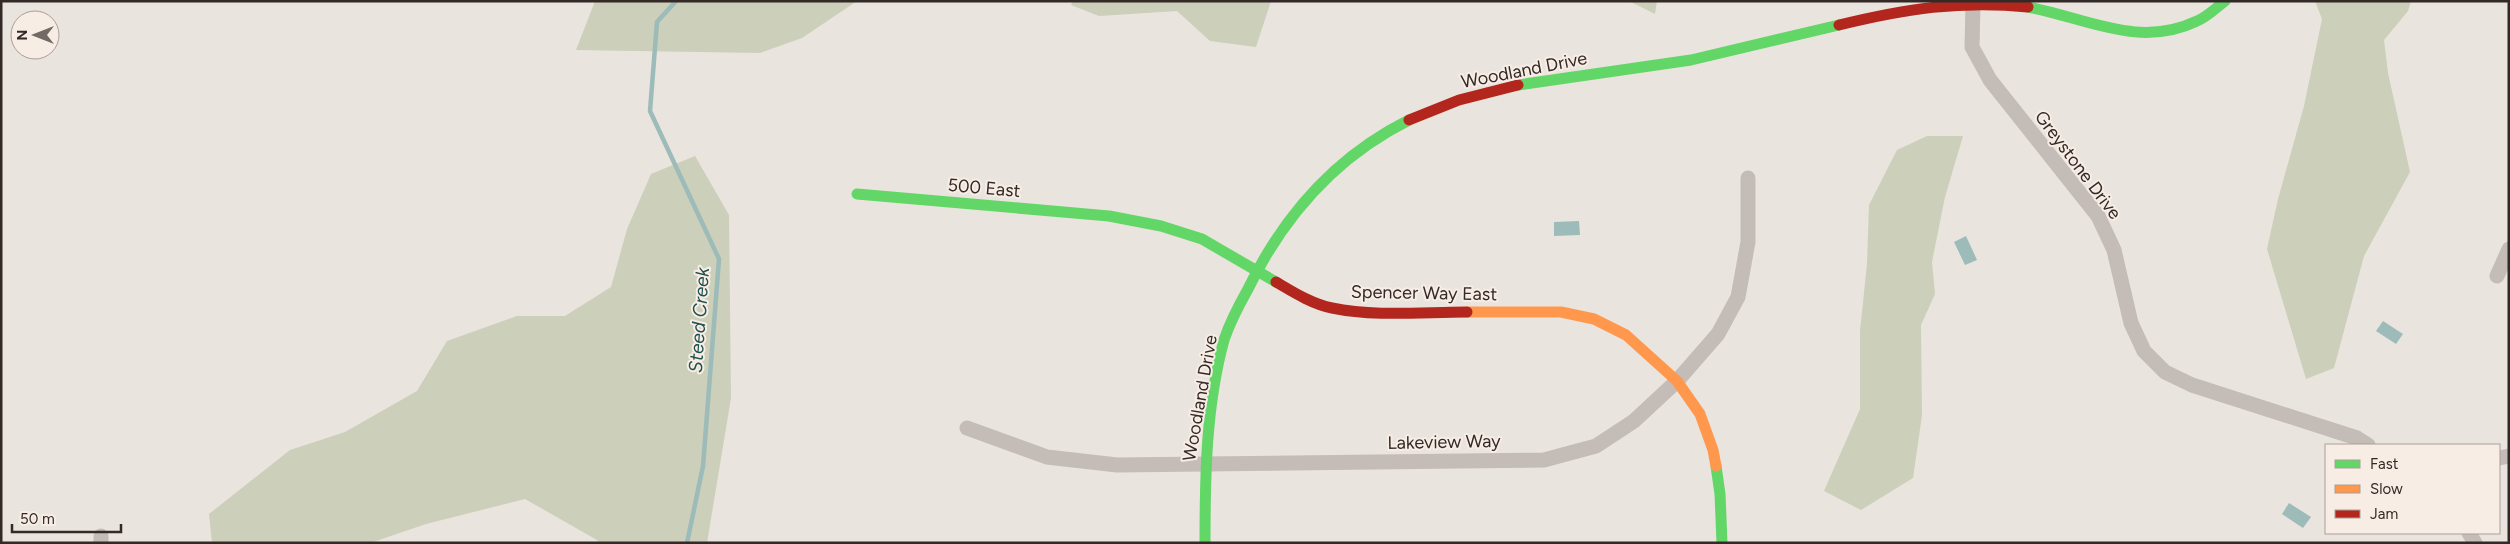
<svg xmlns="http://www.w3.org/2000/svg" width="2510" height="544" font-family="Figtree,sans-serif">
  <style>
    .green { fill: #cccfb9 }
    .water { fill: #9cbbb9 }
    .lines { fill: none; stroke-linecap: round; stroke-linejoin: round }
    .stream { stroke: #9cbbb9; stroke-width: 4.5 }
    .street { stroke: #c3bcb7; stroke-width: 15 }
    .fast { stroke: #63d668; stroke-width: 11 }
    .slow { stroke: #ff974d; stroke-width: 11 }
    .jam { stroke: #b3261e; stroke-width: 11 }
    .labels { text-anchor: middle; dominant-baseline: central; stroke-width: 4; stroke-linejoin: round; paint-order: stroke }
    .street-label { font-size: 18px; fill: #332926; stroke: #f7ede4 }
    .water-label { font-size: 19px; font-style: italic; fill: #1f5151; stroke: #f7ede4 }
  </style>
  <rect width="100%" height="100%" fill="#eae4de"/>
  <!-- green -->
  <path class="green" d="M 595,1 L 857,1 L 802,38 L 760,53 L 576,50 Z
    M 1073,1 L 1271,1 L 1256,47 L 1210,41 L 1177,11 L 1099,16 L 1071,5 Z
    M 1629,1 L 1657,1 L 1655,14 Z
    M 2315,1 L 2411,1 L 2408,11 L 2384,40 L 2388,73 L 2410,172 L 2364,256 L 2334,368 L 2306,379 L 2267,249 L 2278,199 L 2304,106 L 2322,19 Z
    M 1927,136 L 1963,136 L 1945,197 L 1932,262 L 1935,294 L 1921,325 L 1922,415 L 1913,478 L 1861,510 L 1824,491 L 1860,409 L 1860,331 L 1867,264 L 1869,205 L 1897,150 Z
    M 695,156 L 729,215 L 731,398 L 707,543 L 599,543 L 597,540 L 525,499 L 426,524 L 370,543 L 212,543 L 209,514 L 290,450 L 345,432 L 417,391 L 447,341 L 517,316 L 565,316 L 611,287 L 627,229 L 651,174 Z"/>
  <!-- water -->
  <path class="water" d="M 1579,221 L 1580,235 L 1554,236 L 1554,222 Z
    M 1966,236 L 1977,260 L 1965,265 L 1954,242 Z
    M 2383,321 L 2403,334 L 2396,344 L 2376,331 Z
    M 2289,503 L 2311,517 L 2303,528 L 2282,514 Z"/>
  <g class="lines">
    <!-- stream -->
    <path class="stream" d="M 676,1 L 657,22 L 650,111 L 719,259 L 703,466 L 687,543"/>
    <!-- street -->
    <path class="street" d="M 1973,4 L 1972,47 L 1990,80 L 2098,216 L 2114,250 L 2131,323 L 2144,351 L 2165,372 L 2192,385 L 2357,438 L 2368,445
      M 2497,276 L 2509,249
      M 967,428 L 1047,457 L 1117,465 L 1544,460 L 1596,446 L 1634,421 L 1677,381 L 1718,334 L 1738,297 L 1748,242 L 1748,178
      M 2499,458 L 2509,456
      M 2469,533 L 2475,543
      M 101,536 L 101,543"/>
    <!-- fast -->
    <path class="fast" d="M 2028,7 C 2087,18 2139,49 2197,21 C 2207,17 2216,8 2225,1
      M 1518,85 L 1691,60 L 1839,25
      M 857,194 L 1109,216 L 1161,226 L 1202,239 L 1276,282
      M 1716,466 L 1720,494 L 1722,543
      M 1205,543 C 1205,475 1206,406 1224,340 C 1230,322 1239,305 1248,289 C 1284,215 1335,157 1409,120"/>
    <!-- slow -->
    <path class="slow" d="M 1467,312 L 1561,312 L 1594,319 L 1626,335 L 1677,381 L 1700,414 L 1713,450 L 1716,466"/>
    <!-- jam -->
    <path class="jam" d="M 1839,25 C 1905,9 1960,0 2028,7
      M 1409,120 L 1459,100 L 1518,85
      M 1276,282 C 1293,292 1312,304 1332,308 C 1375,317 1423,312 1467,312"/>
  </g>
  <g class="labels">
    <!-- street labels -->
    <g class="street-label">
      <text transform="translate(1524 70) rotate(-11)">Woodland Drive</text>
      <text transform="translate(2078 165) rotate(53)">Greystone Drive</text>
      <text transform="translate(984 188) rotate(5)">500 East</text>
      <text transform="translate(1424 293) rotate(1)">Spencer Way East</text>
      <text transform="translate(1200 398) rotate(-80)">Woodland Drive</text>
      <text transform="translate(1444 442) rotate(-1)">Lakeview Way</text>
    </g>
    <!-- water labels -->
    <g class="water-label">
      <text transform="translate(699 320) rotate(-86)">Steed Creek</text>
    </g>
  </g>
  <!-- border -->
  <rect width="2510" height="544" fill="none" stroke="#332926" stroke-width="5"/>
  <!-- legend -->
  <rect x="2325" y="444" width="175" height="90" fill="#f7ede4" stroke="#a99f98"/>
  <rect x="2335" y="460" width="25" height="8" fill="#63d668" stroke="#a99f98"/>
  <text x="2370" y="469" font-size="15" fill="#332926">Fast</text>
  <rect x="2335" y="485" width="25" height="8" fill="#ff974d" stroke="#a99f98"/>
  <text x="2370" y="494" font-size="15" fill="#332926">Slow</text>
  <rect x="2335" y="510" width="25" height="8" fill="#b3261e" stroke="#a99f98"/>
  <text x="2370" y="519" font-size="15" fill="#332926">Jam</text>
  <!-- north arrow -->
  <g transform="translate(35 35) rotate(270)"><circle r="24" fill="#f7ede4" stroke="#a99f98"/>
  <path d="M0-4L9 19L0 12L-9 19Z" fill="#736a66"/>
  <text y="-8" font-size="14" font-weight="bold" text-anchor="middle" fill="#332926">N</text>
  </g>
  <!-- scale -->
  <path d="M12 524v8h109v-8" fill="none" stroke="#332926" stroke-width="2.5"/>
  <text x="20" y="524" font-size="15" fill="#332926" stroke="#f7ede4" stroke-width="4" paint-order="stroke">50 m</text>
</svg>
